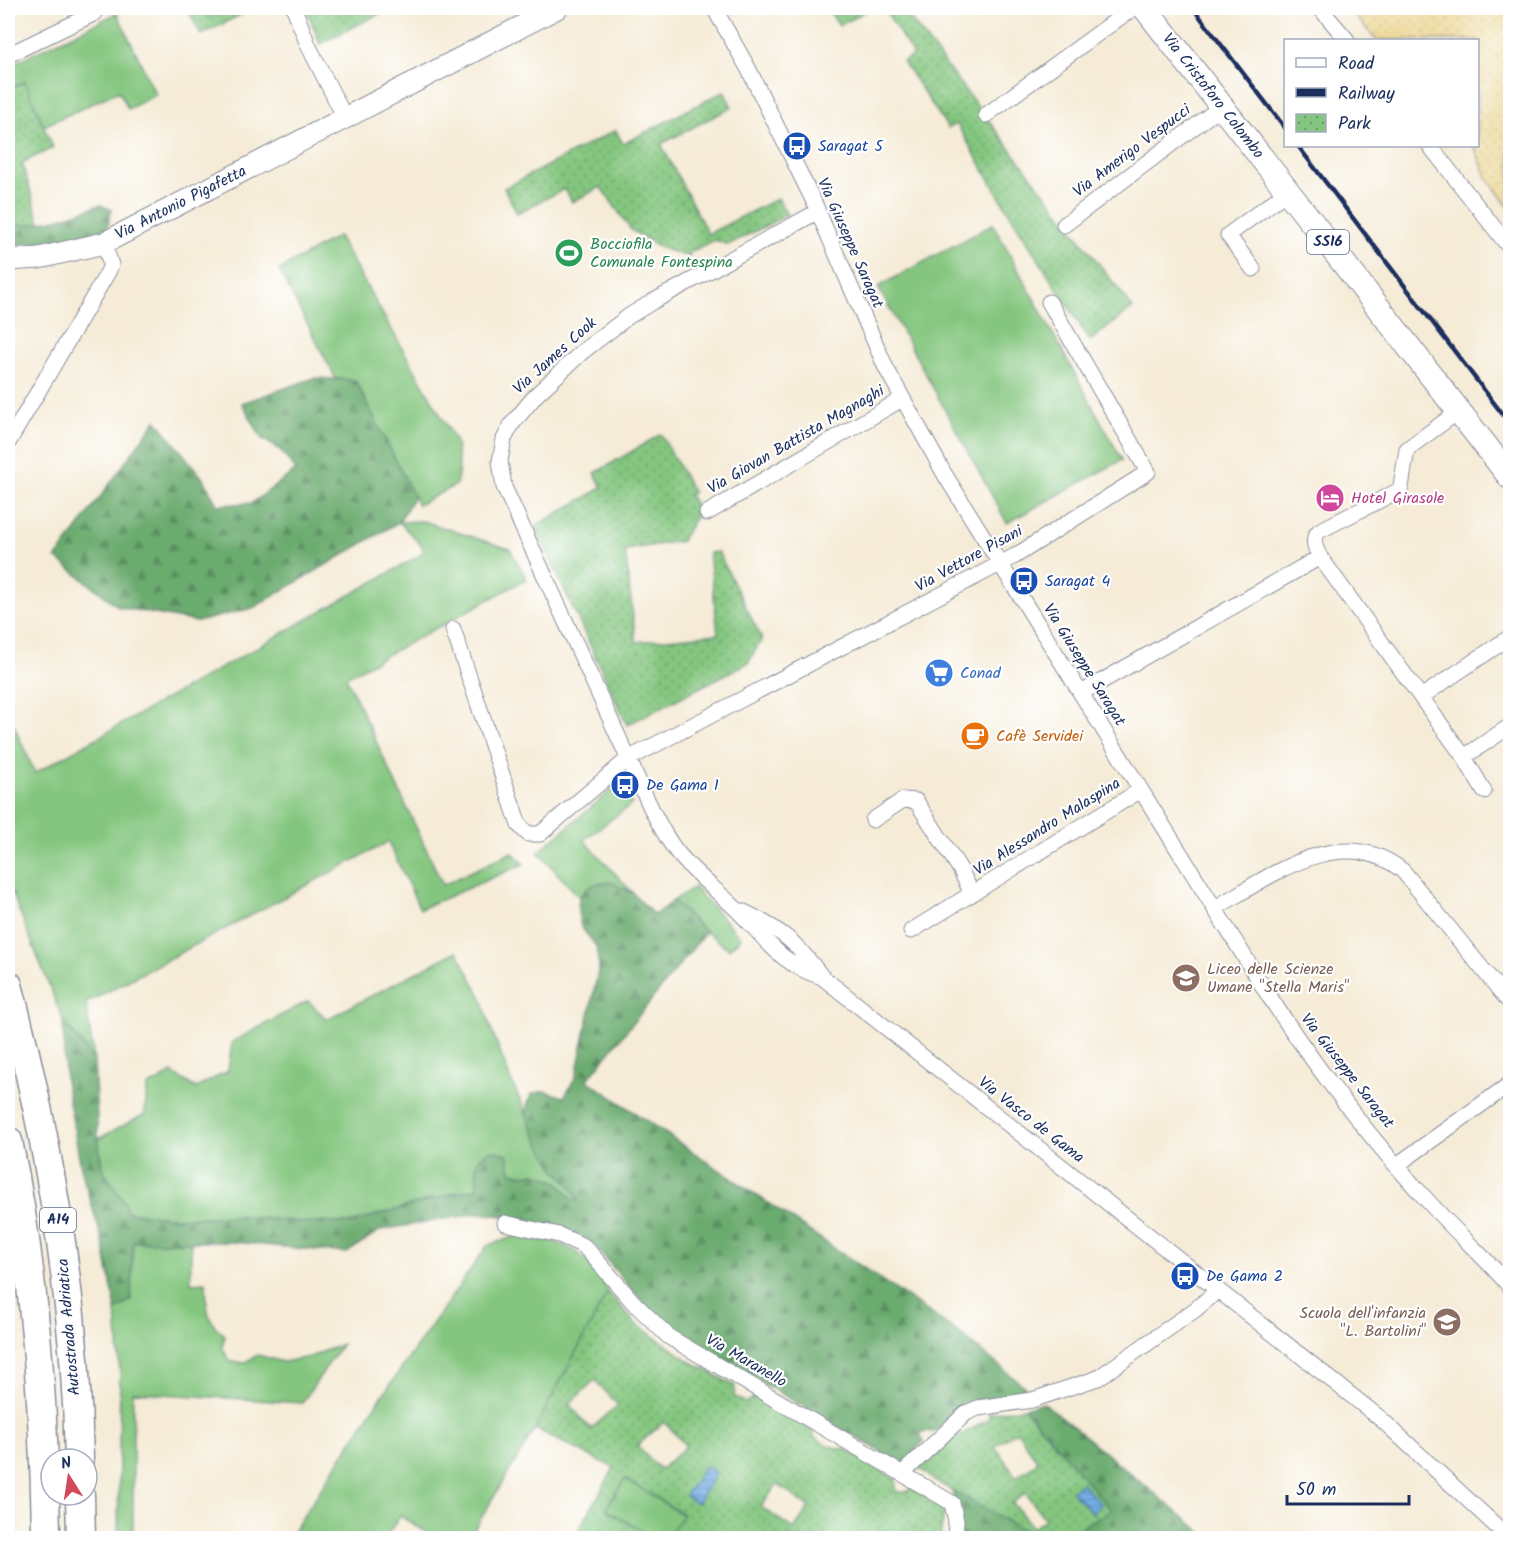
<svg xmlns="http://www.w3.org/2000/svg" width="1518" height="1546" font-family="Kalam,sans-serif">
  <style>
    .grass { fill: #84c67f; stroke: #507a6e; stroke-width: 1.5 }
    .forest { fill: url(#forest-firs); stroke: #436d66; stroke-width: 1.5 }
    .sand { fill: url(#sand-dots); stroke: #84847e; stroke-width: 1.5 }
    .park { fill: url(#park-dots); stroke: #507a6e; stroke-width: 1.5; fill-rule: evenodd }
    .water { fill: url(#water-rules); stroke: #486fa2; stroke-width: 1.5 }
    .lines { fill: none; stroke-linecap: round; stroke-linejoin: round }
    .minor-casing { stroke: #888d9a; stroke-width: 17 }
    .secondary-casing { stroke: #888d9a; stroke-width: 23 }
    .primary-casing { stroke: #888d9a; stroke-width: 26 }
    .motorway-casing { stroke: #888d9a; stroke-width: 31 }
    .minor { stroke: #fff; stroke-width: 15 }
    .secondary { stroke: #fff; stroke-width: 21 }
    .primary { stroke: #fff; stroke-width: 24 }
    .motorway { stroke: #fff; stroke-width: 28 }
    .rail { stroke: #1b2f5e; stroke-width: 4.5 }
    .labels { text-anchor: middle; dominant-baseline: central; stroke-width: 4.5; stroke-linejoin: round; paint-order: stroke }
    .shield { fill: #fff; stroke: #5f6d8e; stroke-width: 1.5 }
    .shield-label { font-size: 15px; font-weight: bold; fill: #1b2f5e }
    .street-label { font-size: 16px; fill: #1b2f5e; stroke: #fff }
    .transit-label { font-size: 16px; fill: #164399; stroke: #fff; text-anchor: start }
    .leisure-label { font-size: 16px; fill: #27864d; stroke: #fff; text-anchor: start }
    .hotel-label { font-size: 16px; fill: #b23c85; stroke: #fff; text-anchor: start }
    .shop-label { font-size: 16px; fill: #366cbe; stroke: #fff; text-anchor: start }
    .food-label { font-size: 16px; fill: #c56008; stroke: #fff; text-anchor: start }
    .education-label { font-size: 16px; fill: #785e54; stroke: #fff; text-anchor: start }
  </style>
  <defs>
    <pattern id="forest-firs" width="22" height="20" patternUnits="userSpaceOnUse" patternTransform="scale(1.5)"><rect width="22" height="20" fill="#6bab6e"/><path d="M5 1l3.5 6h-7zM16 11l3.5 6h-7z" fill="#578c5e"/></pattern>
    <pattern id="sand-dots" width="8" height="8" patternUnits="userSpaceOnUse" patternTransform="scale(1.5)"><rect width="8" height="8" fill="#eeda9e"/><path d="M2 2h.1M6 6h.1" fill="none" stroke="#ccbb8a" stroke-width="1.8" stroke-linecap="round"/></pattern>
    <pattern id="park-dots" width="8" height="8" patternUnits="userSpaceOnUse" patternTransform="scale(1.5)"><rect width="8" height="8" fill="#84c67f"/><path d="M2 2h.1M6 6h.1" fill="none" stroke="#6ba16b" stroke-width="1.8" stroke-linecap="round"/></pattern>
    <pattern id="water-rules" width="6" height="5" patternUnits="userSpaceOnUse" patternTransform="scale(1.5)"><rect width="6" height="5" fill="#74afe5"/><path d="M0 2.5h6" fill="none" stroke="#5e8fbd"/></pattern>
  </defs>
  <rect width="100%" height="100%" fill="#fff"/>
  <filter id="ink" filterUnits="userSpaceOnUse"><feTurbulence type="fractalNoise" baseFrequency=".0167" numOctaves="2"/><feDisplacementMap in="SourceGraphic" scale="12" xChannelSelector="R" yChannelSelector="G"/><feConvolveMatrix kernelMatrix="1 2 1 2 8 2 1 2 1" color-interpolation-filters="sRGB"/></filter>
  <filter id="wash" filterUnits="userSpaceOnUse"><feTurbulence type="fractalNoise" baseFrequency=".008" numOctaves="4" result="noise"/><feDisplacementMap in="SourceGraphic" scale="24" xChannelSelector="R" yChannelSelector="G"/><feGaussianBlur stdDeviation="1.35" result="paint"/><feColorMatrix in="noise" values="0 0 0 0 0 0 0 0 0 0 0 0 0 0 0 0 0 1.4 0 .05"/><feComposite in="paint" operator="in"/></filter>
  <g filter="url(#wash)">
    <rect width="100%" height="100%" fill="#f5ebd6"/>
    <!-- grass -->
    <path class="grass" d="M 117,13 L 156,95 L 128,109 L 119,91 L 44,126 L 25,82 L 8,89 L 8,66 Z
      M 993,224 L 1122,460 L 1007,523 L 878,287 Z
      M 338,236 L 456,442 L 459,470 L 456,485 L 418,505 L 355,380 L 336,379 L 279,270 Z
      M 423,521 L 510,549 L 527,579 L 346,677 L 443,885 L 512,852 L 524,864 L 420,909 L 388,842 L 86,1003 L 94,1060 L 63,1020 L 8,883 L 8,714 L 9,714 L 35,773 L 419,556 L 424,551 L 421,545 L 399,522 Z
      M 614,788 L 625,788 L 632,804 L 584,840 L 633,893 C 610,882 599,876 579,897 L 538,852 Z
      M 694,887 L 741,938 L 729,949 L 706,932 L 673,901 Z
      M 457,951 L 482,998 L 490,1026 L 510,1078 L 537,1137 L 556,1170 L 575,1190 L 579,1201 L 573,1200 L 535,1173 L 523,1175 L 511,1172 L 510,1164 L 477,1177 L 477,1189 L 451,1194 L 350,1223 L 302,1222 L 240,1216 L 177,1218 L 127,1212 L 125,1203 L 102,1168 L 98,1139 L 145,1114 L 147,1087 L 172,1073 L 196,1088 L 228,1071 L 232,1042 L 308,1001 L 327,1019 Z
      M 516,1236 C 561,1239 587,1249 608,1292 L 535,1429 L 469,1538 L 436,1538 L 400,1516 L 385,1538 L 289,1538 L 371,1412 L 487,1246 Z
      M 132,1242 L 191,1242 L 191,1283 L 206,1282 C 207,1304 204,1321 225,1335 L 222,1347 L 229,1360 L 243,1363 L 258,1355 L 283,1362 L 310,1357 L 342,1344 L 302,1403 L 133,1392 L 133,1538 L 118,1538 L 120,1374 L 116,1310 L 131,1300 Z
      M 625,1478 L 683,1515 L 668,1538 L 653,1538 L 606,1509 Z"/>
    <!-- forest -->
    <path class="forest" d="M 100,205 L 112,210 L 107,228 C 74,237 42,246 8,244 L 8,222 C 39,228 70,215 100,205 Z
      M 314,378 L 355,380 L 414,496 L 399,522 L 253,608 L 197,622 L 119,607 L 56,558 L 156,420 L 205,481 L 217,505 L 252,503 L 296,470 L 279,449 L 262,439 L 242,403 Z
      M 611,882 L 633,893 L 654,915 L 673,901 L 706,932 L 587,1080 L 958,1332 L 1031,1392 L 984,1399 L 959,1408 L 935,1432 L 924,1431 L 920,1435 L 924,1441 L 902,1464 L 677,1333 L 656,1316 L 641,1300 L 589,1240 L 568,1230 L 520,1218 L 480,1213 L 381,1230 L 347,1253 L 233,1242 L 133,1242 L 131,1300 L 116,1310 L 104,1246 L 82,1173 L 65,1080 L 63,1020 L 94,1060 L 98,1139 L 102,1168 L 125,1203 L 127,1212 L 177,1218 L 240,1216 L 302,1222 L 350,1223 L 451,1194 L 477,1189 C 477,1168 470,1160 492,1150 L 507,1154 L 511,1172 L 523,1175 L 535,1173 L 558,1182 L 573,1200 L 578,1200 C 575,1187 565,1181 557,1171 C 549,1161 527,1123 526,1112 C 526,1105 529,1099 532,1094 L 544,1091 L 564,1097 L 576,1076 L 599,967 L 596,946 L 581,927 L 578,912 L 579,897 L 589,887 L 598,883 Z
      M 1043,1402 L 1209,1538 L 1063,1538 L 1111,1510 L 1024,1408 Z
      M 952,1490 L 1038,1538 L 962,1538 Z"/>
    <!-- sand -->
    <path class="sand" d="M 1349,8 L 1510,8 L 1510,209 L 1488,179 L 1474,146 L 1478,146 L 1478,40 L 1376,40 Z"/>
    <!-- park -->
    <path class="park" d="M 187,8 L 203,8 L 208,17 L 228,8 L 254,8 L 201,35 Z
      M 306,8 L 391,8 L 320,44 Z
      M 827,8 L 871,8 L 839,26 Z
      M 884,8 L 902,8 L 1133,308 L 1090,341 L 1011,216 L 957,124 L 948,128 L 903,62 L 913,55 Z
      M 25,82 L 53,148 L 22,163 L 40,223 L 24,225 L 8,222 L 8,89 Z
      M 724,91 L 732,107 L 661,144 L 708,234 L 778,198 L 787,215 L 728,245 L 715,240 L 690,252 L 689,257 L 661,248 L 631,230 L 601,187 L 572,202 L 565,189 L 517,213 L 504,188 L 616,130 L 623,144 Z
      M 661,434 L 693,492 L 689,495 L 699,512 L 681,541 L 625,550 L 636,642 L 718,634 L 709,553 L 718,552 L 762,639 L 748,663 L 627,725 L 535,526 L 602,488 L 595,473 Z
      M 608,1292 L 636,1324 L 690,1361 L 735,1386 L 734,1396 L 746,1403 L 754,1397 L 813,1430 L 814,1437 C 824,1444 833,1449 845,1449 L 896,1479 L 896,1492 L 907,1492 L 911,1487 L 945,1506 L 940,1538 L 719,1538 L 703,1529 L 697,1538 L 668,1538 L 683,1514 L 625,1479 L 606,1509 L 653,1538 L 574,1538 L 614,1468 L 535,1429 ZM 595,1380 L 618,1405 L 591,1429 L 569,1404 ZM 664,1422 L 686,1446 L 660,1470 L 637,1446 ZM 777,1484 L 809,1507 L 794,1529 L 761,1507 Z
      M 1024,1408 L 1111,1510 L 1063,1538 L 1038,1538 L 935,1481 L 919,1468 L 953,1435 L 960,1436 L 989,1419 L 989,1413 ZM 1017,1431 L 1038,1462 L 1016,1477 L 995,1446 ZM 1025,1493 L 1045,1519 L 1033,1528 L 1013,1503 Z"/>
    <!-- water -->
    <path class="water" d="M 705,1466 L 716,1473 L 697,1503 L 685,1496 Z
      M 1082,1483 L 1101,1504 L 1092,1513 L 1072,1491 Z"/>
  </g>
  <g filter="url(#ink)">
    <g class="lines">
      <!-- minor casing -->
      <g class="minor-casing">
        <path id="minor" d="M 294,8 L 308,45 L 345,118
          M 714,8 L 748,68 L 813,200 L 886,368 L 945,475 L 1269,996 C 1318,1071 1375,1145 1437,1211 C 1461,1237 1488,1260 1510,1287
          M 1320,8 L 1347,40
          M 8,55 L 95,13 L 98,8
          M 986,115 L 1133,8
          M 1430,146 L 1510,248
          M 817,212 L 652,302 L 629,316 L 582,352 L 536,395 L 512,424 L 504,439 L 500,461 L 504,487 L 645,795 C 654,815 664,835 677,852 C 693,872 714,888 733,906 C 765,936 777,963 822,977
          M 1064,225 L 1222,106
          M 1253,269 L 1228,235 L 1288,191
          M 1459,411 L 1407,449 L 1401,487 L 1398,491 L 1319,531 C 1311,539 1315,548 1320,557 L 1464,757 L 1510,726
          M 8,443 L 108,272 L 111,265 L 104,243
          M 707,513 L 902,399
          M 453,629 L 519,825 L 528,834 L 540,834 L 628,759 L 1015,556 L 1148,472 L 1049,302
          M 1081,693 L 1320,557
          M 1421,697 L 1510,637
          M 1464,757 L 1484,791
          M 873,820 L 903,800 L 916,801 L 960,869 L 972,894
          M 1215,908 C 1271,876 1341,821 1403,871 L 1510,1003
          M 742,911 C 783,931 795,941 822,977 L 1381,1419 L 1509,1538
          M 911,931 L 1141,790
          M 1397,1165 L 1510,1084
          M 505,1223 L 559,1235 L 584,1246 L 634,1303 L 669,1337 L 952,1503 L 956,1521 L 955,1538
          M 903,1473 L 966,1413 L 978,1408 L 1032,1400 L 1098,1378 L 1196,1309 L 1218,1290"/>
      </g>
      <!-- secondary casing -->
      <g class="secondary-casing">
        <path id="secondary" d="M 8,260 L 39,258 L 104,243 L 557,8"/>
      </g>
      <!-- primary casing -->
      <g class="primary-casing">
        <path id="primary" d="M 1145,8 L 1510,477"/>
      </g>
      <!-- motorway casing -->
      <g class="motorway-casing">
        <path id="motorway" d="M 8,985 C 49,1140 76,1299 79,1459
          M 8,1141 C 35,1272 44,1405 46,1538
          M 80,1495 L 81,1538"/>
      </g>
      <!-- minor -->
      <use href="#minor" class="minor"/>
      <!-- secondary -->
      <use href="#secondary" class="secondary"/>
      <!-- primary -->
      <use href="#primary" class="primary"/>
      <!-- motorway -->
      <use href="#motorway" class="motorway"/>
      <!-- rail -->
      <path class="rail" d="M 1193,8 L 1286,129
        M 1298,146 L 1510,424"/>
    </g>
  </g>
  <!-- icons -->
  <defs>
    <g id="bus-disc" transform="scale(1.5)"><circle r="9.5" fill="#1a4fb4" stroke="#fff"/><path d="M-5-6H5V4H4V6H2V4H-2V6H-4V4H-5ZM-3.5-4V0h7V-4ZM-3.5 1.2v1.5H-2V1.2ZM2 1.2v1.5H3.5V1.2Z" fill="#fff"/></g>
    <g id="stadium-disc" transform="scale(1.5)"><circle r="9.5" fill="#2e9e5b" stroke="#fff"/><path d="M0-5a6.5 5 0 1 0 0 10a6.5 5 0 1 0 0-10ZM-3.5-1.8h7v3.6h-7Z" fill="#fff"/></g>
    <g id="hotel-disc" transform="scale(1.5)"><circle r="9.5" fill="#d1479c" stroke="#fff"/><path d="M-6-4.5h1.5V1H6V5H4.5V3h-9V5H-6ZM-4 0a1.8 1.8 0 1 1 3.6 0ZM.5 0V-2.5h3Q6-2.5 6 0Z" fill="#fff"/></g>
    <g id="supermarket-disc" transform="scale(1.5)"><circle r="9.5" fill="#3f7fe0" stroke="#fff"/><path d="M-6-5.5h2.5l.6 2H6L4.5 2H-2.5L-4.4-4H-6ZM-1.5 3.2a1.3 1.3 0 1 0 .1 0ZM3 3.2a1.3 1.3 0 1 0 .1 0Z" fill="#fff"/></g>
    <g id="cafe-disc" transform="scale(1.5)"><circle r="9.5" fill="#e8710a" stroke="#fff"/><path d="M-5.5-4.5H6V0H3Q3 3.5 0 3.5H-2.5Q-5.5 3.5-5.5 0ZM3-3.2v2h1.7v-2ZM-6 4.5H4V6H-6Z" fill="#fff"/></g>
    <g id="school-disc" transform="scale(1.5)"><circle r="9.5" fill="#8d6e63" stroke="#fff"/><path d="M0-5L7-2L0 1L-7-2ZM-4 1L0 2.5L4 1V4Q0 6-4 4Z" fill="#fff"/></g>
  </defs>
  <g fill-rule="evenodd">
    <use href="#bus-disc" x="797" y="146"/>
    <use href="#stadium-disc" x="569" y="253"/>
    <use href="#hotel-disc" x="1330" y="498"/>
    <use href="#bus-disc" x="1024" y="581"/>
    <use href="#supermarket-disc" x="939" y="673"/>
    <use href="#cafe-disc" x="975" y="736"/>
    <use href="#bus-disc" x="625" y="785"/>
    <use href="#school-disc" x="1186" y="978"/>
    <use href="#bus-disc" x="1185" y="1276"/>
    <use href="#school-disc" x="1447" y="1322"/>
  </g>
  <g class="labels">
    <!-- shield labels -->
    <g class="shield">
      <rect x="1307" y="230" width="42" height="24" rx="4.5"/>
      <rect x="40" y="1208" width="36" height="24" rx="4.5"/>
    </g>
    <g class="shield-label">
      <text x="1328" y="242">SS16</text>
      <text x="58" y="1220">A14</text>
    </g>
    <!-- street labels -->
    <g class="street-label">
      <text transform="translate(1213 96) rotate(52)">Via Cristoforo Colombo</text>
      <text transform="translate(1132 151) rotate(-37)">Via Amerigo Vespucci</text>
      <text transform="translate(181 203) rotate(-27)">Via Antonio Pigafetta</text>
      <text transform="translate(850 243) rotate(66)">Via Giuseppe Saragat</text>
      <text transform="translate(555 356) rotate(-42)">Via James Cook</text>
      <text transform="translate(796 440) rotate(-30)">Via Giovan Battista Magnaghi</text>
      <text transform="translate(969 559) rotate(-29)">Via Vettore Pisani</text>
      <text transform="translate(1084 665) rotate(58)">Via Giuseppe Saragat</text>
      <text transform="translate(1047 827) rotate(-32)">Via Alessandro Malaspina</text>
      <text transform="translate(1347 1071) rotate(52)">Via Giuseppe Saragat</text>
      <text transform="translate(1031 1120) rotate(38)">Via Vasco de Gama</text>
      <text transform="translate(69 1327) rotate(-95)">Autostrada Adriatica</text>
      <text transform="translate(746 1361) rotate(30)">Via Maranello</text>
    </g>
    <!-- transit labels -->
    <g class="transit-label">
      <text x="818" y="146">Saragat 5</text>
      <text x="1045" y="581">Saragat 4</text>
      <text x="646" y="785">De Gama 1</text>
      <text x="1206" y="1276">De Gama 2</text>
    </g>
    <!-- leisure labels -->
    <g class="leisure-label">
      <text x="590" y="244">Bocciofila<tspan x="590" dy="18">Comunale Fontespina</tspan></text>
    </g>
    <!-- hotel labels -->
    <g class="hotel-label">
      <text x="1351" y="498">Hotel Girasole</text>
    </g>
    <!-- shop labels -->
    <g class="shop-label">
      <text x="960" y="673">Conad</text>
    </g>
    <!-- food labels -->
    <g class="food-label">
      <text x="996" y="736">Cafè Servidei</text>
    </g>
    <!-- education labels -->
    <g class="education-label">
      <text x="1207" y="969">Liceo delle Scienze<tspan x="1207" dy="18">Umane "Stella Maris"</tspan></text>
      <text x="1426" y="1313" text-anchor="end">Scuola dell'infanzia<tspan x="1426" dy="18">"L. Bartolini"</tspan></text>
    </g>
  </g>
  <!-- margin -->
  <rect width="1518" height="1546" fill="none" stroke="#fff" stroke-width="30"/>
  <!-- legend -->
  <rect x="1284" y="39" width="195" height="108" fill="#ffffff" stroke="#a4acbf" stroke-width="1.5"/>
  <rect x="1296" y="58" width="30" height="9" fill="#ffffff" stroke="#a4acbf" stroke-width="1.5"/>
  <text x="1338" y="69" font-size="18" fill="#1b2f5e">Road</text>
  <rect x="1296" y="88" width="30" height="9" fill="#1b2f5e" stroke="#a4acbf" stroke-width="1.5"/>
  <text x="1338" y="99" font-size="18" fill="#1b2f5e">Railway</text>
  <rect x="1296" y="114" width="30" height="18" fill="url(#park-dots)" stroke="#a4acbf" stroke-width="1.5"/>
  <text x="1338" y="129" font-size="18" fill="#1b2f5e">Park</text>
  <!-- north arrow -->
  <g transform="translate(69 1477) rotate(348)"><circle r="28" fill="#ffffff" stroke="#a4acbf" stroke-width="1.5"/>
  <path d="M0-4.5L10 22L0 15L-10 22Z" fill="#d1495b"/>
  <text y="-9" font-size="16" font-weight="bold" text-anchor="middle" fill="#1b2f5e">N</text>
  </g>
  <!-- scale -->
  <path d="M1287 1495v9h122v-9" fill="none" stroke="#1b2f5e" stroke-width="3"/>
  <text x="1296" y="1495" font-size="18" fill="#1b2f5e" stroke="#ffffff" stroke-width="4.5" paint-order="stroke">50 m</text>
</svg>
